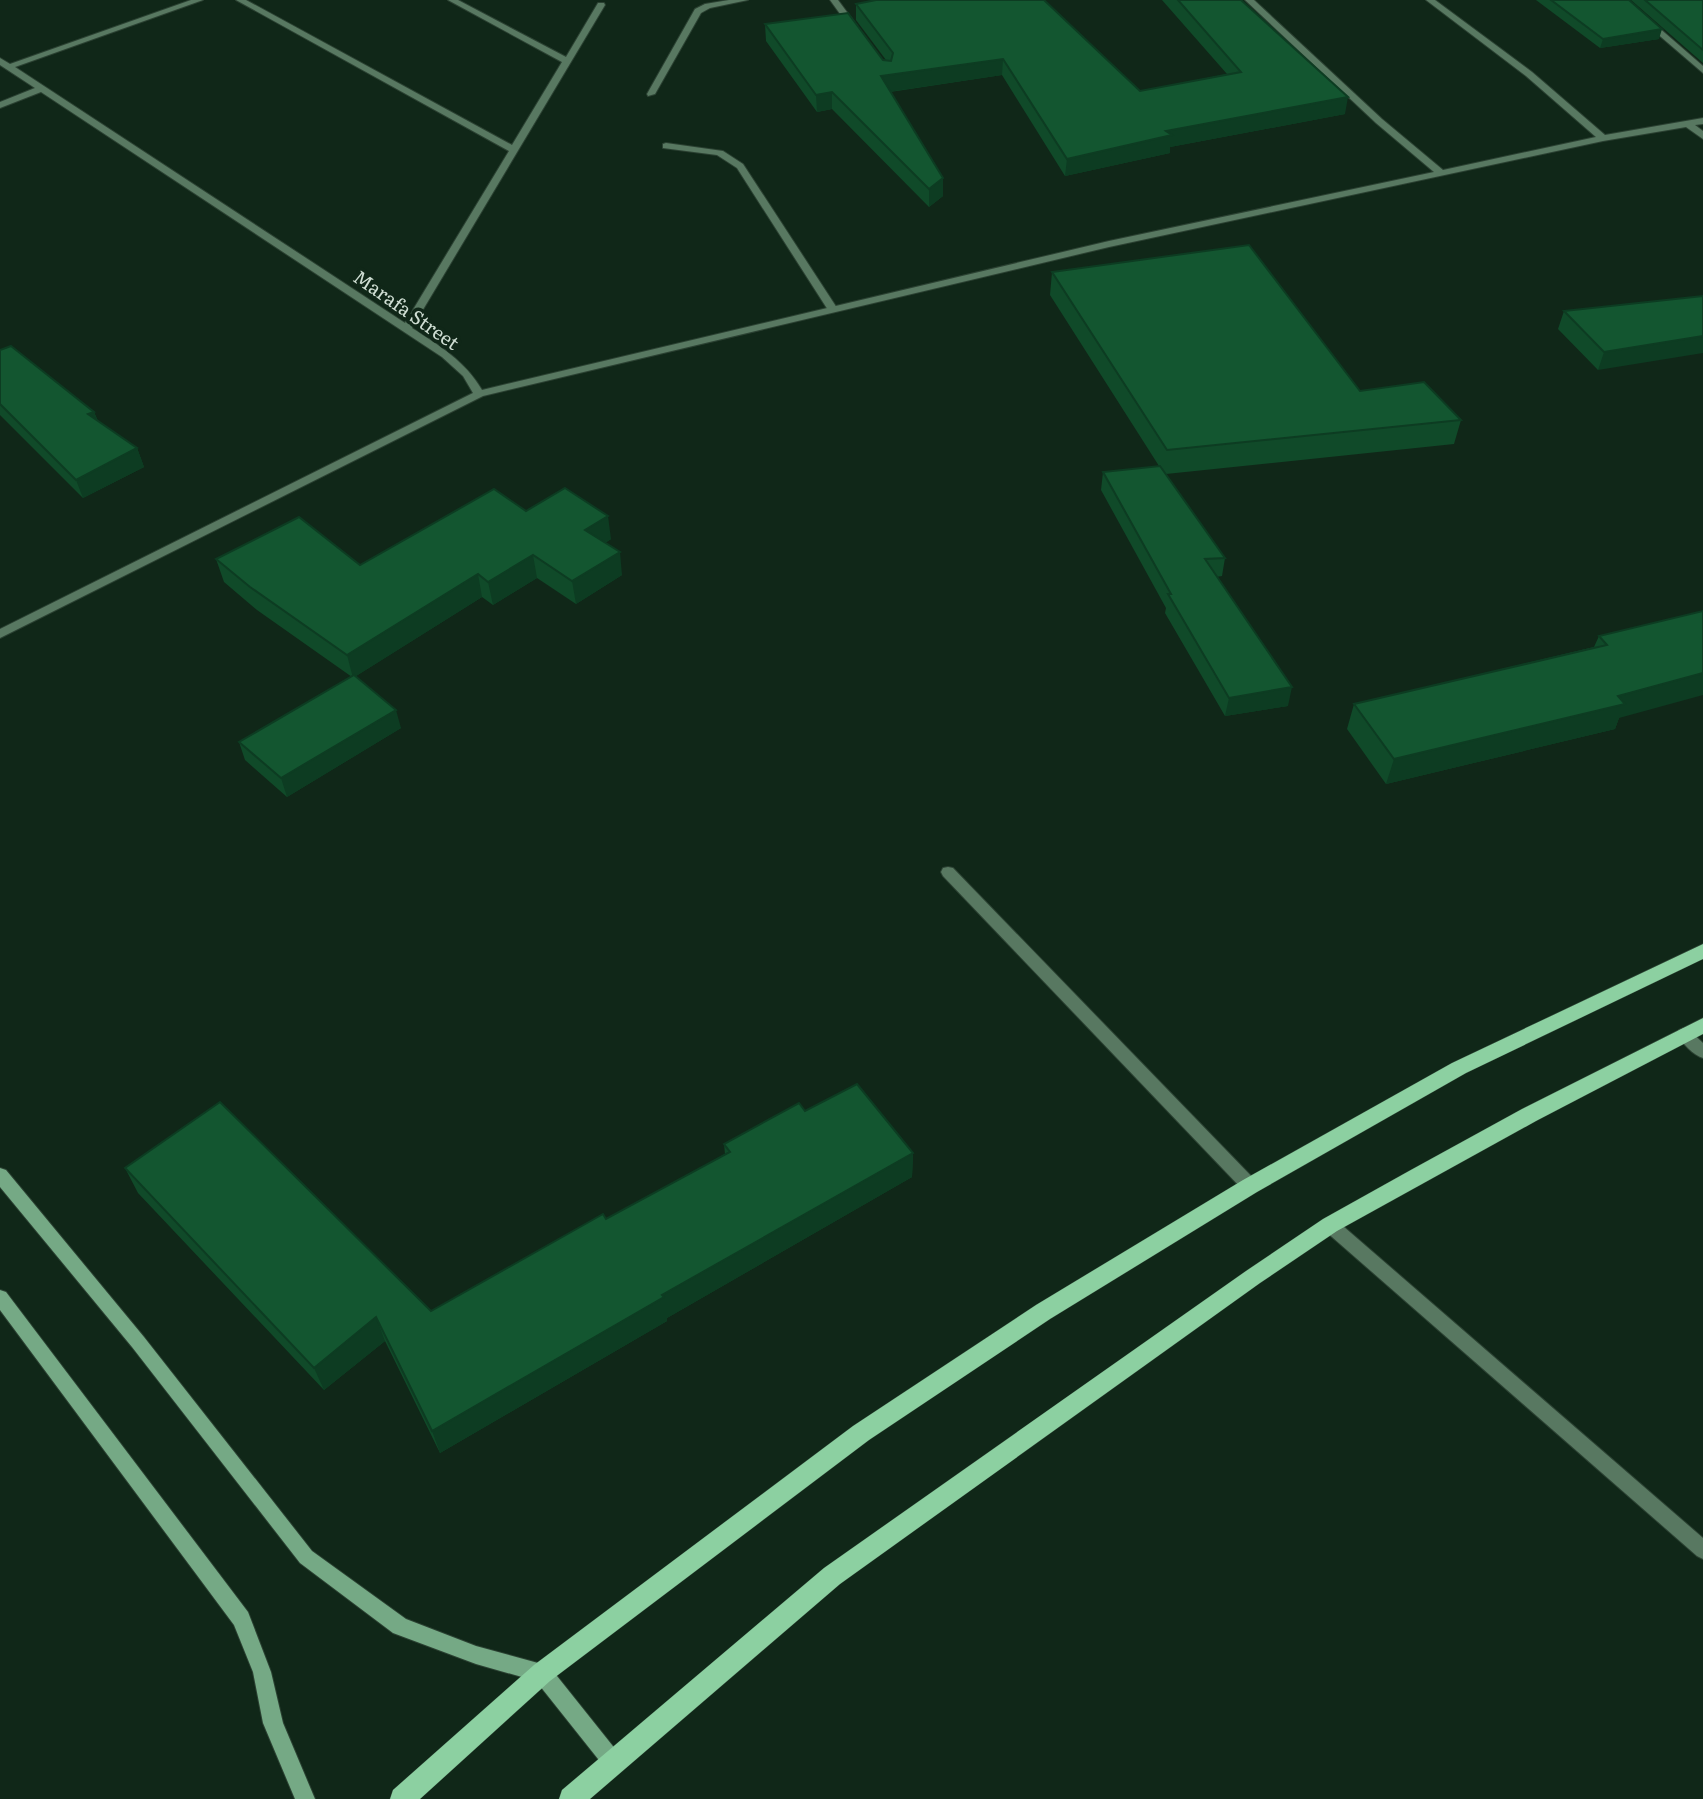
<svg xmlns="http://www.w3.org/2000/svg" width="1703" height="1799" font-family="Literata,serif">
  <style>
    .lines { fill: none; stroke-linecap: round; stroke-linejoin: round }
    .service-casing { stroke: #2b4132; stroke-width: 2 }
    .minor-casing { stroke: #2b4132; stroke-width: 2 }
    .secondary-casing { stroke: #2b4132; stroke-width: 2 }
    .primary-casing { stroke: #2b4132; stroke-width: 1 }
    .service { fill: #587861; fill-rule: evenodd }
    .minor { fill: #587861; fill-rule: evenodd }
    .secondary { fill: #75a985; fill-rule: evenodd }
    .primary { fill: #8cd0a1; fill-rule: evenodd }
    .wall { fill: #104a29 }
    .shaded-wall { fill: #0d3c22 }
    .building { fill: #135630; stroke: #0d3c22; stroke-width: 2 }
    .labels { text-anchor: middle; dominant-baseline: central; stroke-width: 7; stroke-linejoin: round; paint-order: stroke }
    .far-street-label { font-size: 19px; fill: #cfded3; stroke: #102718 }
  </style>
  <rect width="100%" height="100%" fill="#102718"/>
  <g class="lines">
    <!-- service casing -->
    <g class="service-casing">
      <path id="service" d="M 666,143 L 723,151 L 743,164 L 837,308 L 836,310 L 828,310 L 737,168 L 717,155 L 663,148 L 663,144 Z
        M 948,867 L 953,868 L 1256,1181 L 1258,1186 L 1256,1191 L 1250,1193 L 1244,1191 L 943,876 L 941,872 L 943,868 Z
        M 1684,1028 L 1689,1030 L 1703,1043 L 1703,1058 C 1693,1055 1682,1043 1677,1034 L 1679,1030 Z"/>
    </g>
    <!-- minor casing -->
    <g class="minor-casing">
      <path id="minor" d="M 191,0 L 203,0 L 15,67 L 405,323 L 509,151 L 236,0 L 246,0 L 512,145 L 562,62 L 448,0 L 458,0 L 566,57 L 598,3 L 604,3 L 605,5 L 412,328 C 440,346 465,361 482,390 L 1109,241 L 1434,172 L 1376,123 L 1245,0 L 1254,0 L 1382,119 L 1443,170 L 1596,137 L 1526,76 L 1426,0 L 1435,0 L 1532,72 L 1605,135 L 1703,118 L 1703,124 L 1695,125 L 1703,131 L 1703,139 L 1686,127 L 1603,141 L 1109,247 L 483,396 L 0,638 L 0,629 L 473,393 L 463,376 L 442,357 L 41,92 L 0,108 L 0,102 L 35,88 L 0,65 L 0,58 L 10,64 Z
        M 729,0 L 748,0 L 710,8 L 701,13 L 655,94 L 648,96 L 647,94 L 695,9 L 705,4 Z
        M 830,0 L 838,0 L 858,27 L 857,29 L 851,29 Z
        M 1618,0 L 1627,0 L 1703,66 L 1703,73 Z
        M 1330,1218 L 1336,1220 L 1703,1538 L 1703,1559 L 1697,1556 L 1324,1230 L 1322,1225 L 1324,1220 Z"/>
    </g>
    <!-- secondary casing -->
    <g class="secondary-casing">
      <path id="secondary" d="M 0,1168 L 6,1170 L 144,1337 L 312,1551 L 406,1619 L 476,1646 L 549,1666 L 620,1755 L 623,1762 L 620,1769 L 613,1772 L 606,1769 L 536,1681 L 476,1664 L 393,1633 L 300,1563 L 132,1347 L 0,1187 Z
        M 0,1290 L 6,1292 L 248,1612 L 271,1672 L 283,1723 L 315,1799 L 295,1799 L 263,1723 L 253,1672 L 234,1625 L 0,1310 Z"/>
    </g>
    <!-- primary casing -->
    <g class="primary-casing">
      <path id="primary" d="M 1703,944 L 1703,959 L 1466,1073 L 1257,1192 L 1050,1319 L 869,1440 L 550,1681 L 420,1799 L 390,1799 L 393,1790 L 534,1665 L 853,1426 L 1036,1305 L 1243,1180 L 1452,1063 Z
        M 1703,1018 L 1703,1034 L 1536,1121 L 1337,1231 L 1260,1283 L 840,1584 L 590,1799 L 559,1799 L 562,1790 L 824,1568 L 1246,1271 L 1323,1219 L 1409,1171 L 1522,1109 Z"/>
    </g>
    <!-- service -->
    <use href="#service" class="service"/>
    <!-- minor -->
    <use href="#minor" class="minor"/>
    <!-- secondary -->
    <use href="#secondary" class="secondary"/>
    <!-- primary -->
    <use href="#primary" class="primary"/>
  </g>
  <!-- wall -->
  <path class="wall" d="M 1162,0 L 1241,0 L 1345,114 L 1170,147 L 1170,153 L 1065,176 L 1002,75 L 890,92 L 943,196 L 929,207 L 832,109 L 817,112 L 766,41 L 765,24 L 886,60 L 856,20 L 856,4 L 1140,91 L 1227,74 Z
    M 1536,0 L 1629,0 L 1659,39 L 1600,48 Z
    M 1631,0 L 1703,0 L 1703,63 Z
    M 1052,272 L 1360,391 L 1461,420 L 1454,444 L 1166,474 L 1225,558 L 1222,576 L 1216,577 L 1288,706 L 1225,716 L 1165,613 L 1166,608 L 1101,490 L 1103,472 L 1159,466 L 1050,295 Z
    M 1703,296 L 1598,370 L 1558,329 L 1564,311 Z
    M 0,350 L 94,412 L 98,421 L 137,448 L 144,467 L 83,498 L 0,415 Z
    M 526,511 L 611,539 L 605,543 L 622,575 L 576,604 L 537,578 L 493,605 L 482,597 L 356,676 L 401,728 L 287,797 L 245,760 L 239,742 L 352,677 L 257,610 L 224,582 L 216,559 L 360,565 Z
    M 1703,611 L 1619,718 L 1615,729 L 1386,784 L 1347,729 L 1354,704 L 1594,647 L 1599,636 Z
    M 805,1111 L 913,1153 L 912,1177 L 667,1318 L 667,1321 L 440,1453 L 385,1341 L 324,1390 L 138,1193 L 125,1168 L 431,1311 L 606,1219 L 725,1154 L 724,1144 Z"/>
  <!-- shaded-wall -->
  <path class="shaded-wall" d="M 1662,29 L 1659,39 L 1600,48 L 1603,39 Z
    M 1003,59 L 1002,75 L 881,93 L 881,76 Z
    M 832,92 L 832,109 L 817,112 L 816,95 Z
    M 1348,97 L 1345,114 L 1170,147 L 1170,153 L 1065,176 L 1067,159 L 1166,131 Z
    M 943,178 L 943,196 L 929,207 L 929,189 Z
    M 1703,336 L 1703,353 L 1598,370 L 1604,352 Z
    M 94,412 L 101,430 L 88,414 Z
    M 137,448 L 144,467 L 83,498 L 76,480 Z
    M 608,516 L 611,539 L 588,553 L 585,530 Z
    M 620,552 L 622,575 L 576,604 L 572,581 Z
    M 533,555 L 537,578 L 493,605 L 488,582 Z
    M 478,574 L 482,597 L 353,678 L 347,655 Z
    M 1703,673 L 1703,695 L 1619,718 L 1615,729 L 1386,784 L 1394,759 Z
    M 1292,687 L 1288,706 L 1225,716 L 1229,698 Z
    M 396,710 L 401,728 L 287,797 L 281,778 Z
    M 913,1153 L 912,1177 L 667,1318 L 667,1321 L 440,1453 L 432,1431 L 662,1295 Z
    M 376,1317 L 385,1341 L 324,1390 L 314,1368 Z"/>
  <!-- building -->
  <path class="building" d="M 876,0 L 1044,0 L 1140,91 L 1241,72 L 1178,0 L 1241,0 L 1348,97 L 1166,131 L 1172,135 L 1067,159 L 1003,59 L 881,76 L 943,178 L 929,189 L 832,92 L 816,95 L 765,24 L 848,13 L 883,60 L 891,61 L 893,53 L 856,4 Z
    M 1551,0 L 1629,0 L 1662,29 L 1603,39 Z
    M 1645,0 L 1703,0 L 1703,50 Z
    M 1249,245 L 1360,391 L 1424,382 L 1461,420 L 1167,450 L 1052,272 Z
    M 1703,296 L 1703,336 L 1604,352 L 1564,311 Z
    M 11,346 L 94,412 L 88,414 L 137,448 L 76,480 L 0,404 L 0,350 Z
    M 1160,466 L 1225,558 L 1205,559 L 1292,687 L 1229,698 L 1168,594 L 1171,594 L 1103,472 Z
    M 565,488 L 608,516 L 585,530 L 620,552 L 572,581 L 533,555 L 488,582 L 478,574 L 347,655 L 250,587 L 216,559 L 299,517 L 360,565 L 494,489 L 526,511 Z
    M 1703,611 L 1703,673 L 1618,696 L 1625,704 L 1394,759 L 1354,704 L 1607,645 L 1599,636 Z
    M 354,675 L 396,710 L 281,778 L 239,742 Z
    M 857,1084 L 913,1153 L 662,1295 L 664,1297 L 432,1431 L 376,1317 L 314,1368 L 125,1168 L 220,1102 L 431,1311 L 603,1214 L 606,1219 L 730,1152 L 724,1144 L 799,1103 L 805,1111 Z"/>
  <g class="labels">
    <!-- far-street labels -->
    <g class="far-street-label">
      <text transform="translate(407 309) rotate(35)">Marafa Street</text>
    </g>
  </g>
</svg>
